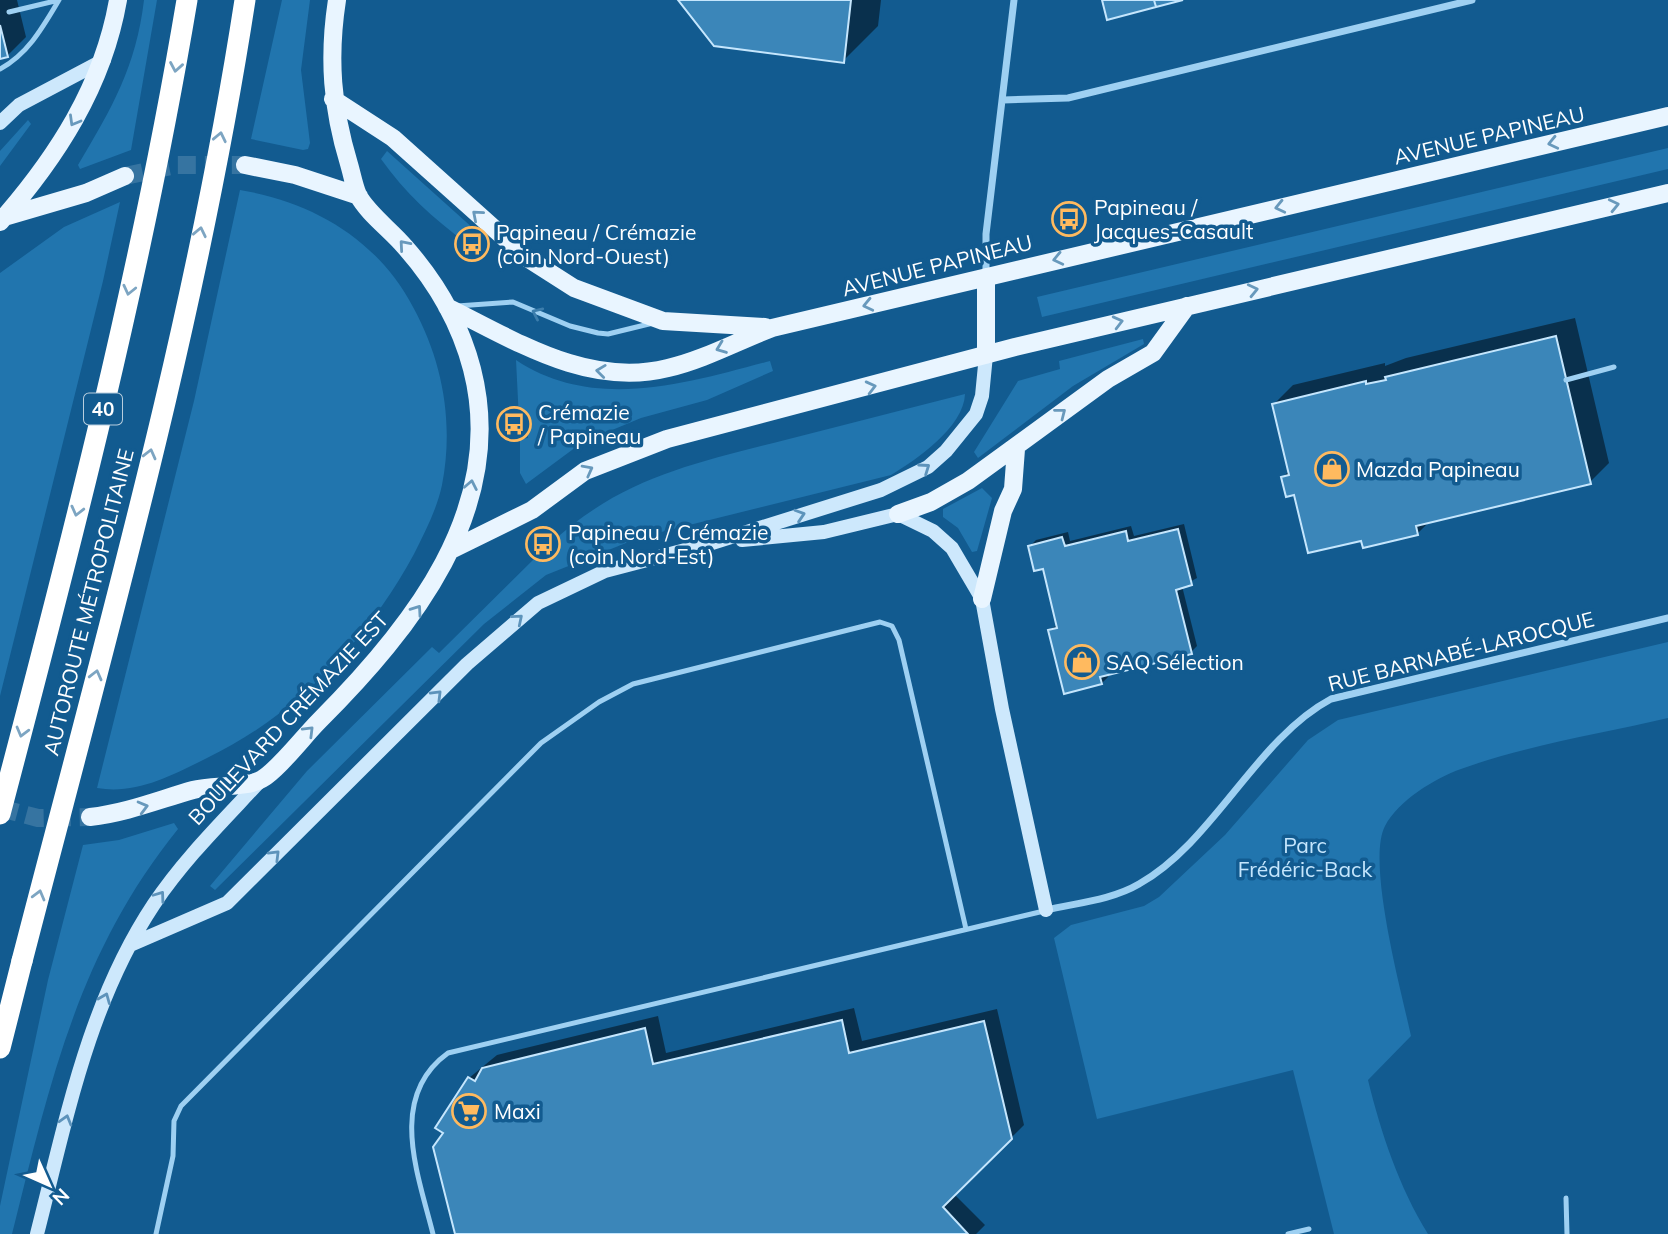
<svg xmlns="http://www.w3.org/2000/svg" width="1668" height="1234" font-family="Mulish,sans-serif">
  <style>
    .green { fill: #2175ae }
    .shadow { fill: #0007 }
    .building { fill: #3b86b9; stroke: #c5e6fd; stroke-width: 2 }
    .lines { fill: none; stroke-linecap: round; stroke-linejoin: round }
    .primary-tunnel { stroke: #3674a1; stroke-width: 18; stroke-dasharray: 18 9; stroke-linecap: butt }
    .lane { stroke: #9ed0f2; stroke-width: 5 }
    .street { stroke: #9ed0f2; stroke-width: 7 }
    .secondary { stroke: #cde8fc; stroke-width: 14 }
    .primary { stroke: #e9f5ff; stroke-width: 18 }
    .highway { stroke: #fff; stroke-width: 21 }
    .highway-bridge { stroke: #fff; stroke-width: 21 }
    .oneway { stroke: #7da5c2 }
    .oneway2 { stroke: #6899bc }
    .oneway3 { stroke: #3c7ead }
    .oneway4 { stroke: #5d93bb }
    .labels { text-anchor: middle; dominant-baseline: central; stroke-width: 7; stroke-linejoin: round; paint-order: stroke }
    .shield { fill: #125b90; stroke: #b8cede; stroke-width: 2 }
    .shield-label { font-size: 19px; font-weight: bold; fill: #fff }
    .street-label { font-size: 21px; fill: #fff; stroke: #125b90 }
    .poi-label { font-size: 21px; fill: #fff; stroke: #125b90; text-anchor: start }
    .park-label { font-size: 21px; fill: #c5e6fd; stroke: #125b90 }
  </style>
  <rect width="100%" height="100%" fill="#125b90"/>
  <!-- green -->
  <path class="green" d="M 144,0 L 157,0 L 131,150 L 80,169 L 78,165 C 112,108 136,67 144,0 Z
    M 282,0 L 310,0 L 301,70 L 310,143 L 308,149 L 303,150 L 251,139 Z
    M 28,120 L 31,124 L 0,166 L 0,151 Z
    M 1668,148 L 1668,169 L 1042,317 L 1037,297 Z
    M 387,151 L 475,230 L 466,243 C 433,218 405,193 381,159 Z
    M 240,190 C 313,202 378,240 413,307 C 443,362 454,423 442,485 C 437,509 425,532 414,554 C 367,641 296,715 207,758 C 173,775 136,795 97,788 L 194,401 Z
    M 120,202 L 103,281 L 0,696 L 0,273 L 64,227 Z
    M 1143,339 L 1144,344 L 1073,386 L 978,458 L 974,452 L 1018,381 L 1060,369 L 1059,361 Z
    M 516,360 C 594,412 687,383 770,361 L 773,371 L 707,400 L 641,418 L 605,433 L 576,447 L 526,484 L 520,473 L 520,439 L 528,438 L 528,420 L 519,420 Z
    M 965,394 C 964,427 916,460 891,475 L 641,537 L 546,575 L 484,624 L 215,890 L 210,886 L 307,771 L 432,647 L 439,653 L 536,557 L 542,562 L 554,550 L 549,545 C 621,477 696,463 789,439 C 848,424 906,409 965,394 Z
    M 982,488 L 992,498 L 977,551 L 972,552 L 958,528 L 943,517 L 943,509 Z
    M 1668,642 L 1668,718 C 1600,734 1527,745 1461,769 C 1435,778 1398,801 1385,826 C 1366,862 1402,994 1411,1036 L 1368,1080 C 1381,1133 1399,1187 1428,1234 L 1334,1234 L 1293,1070 L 1097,1119 L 1054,938 L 1071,925 L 1144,906 L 1159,897 L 1225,835 L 1308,740 L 1338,720 Z
    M 174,823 L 178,829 C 78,953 50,1083 12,1234 L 0,1234 L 0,1206 L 48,980 L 83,845 L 119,840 Z"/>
  <!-- shadow -->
  <path class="shadow" d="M 0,0 L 17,0 L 26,37 L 7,56 L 0,57 Z
    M 680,0 L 881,0 L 878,26 L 843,61 Z
    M 1575,318 L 1609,463 L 1590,482 L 1430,521 L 1417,534 L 1362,539 L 1296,493 L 1283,477 L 1290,470 L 1274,404 L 1293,385 L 1385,363 L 1385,366 L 1406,358 Z
    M 1184,524 L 1197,578 L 1182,586 L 1197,646 L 1191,652 L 1107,673 L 1108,677 L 1102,683 L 1050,630 L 1058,624 L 1044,567 L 1030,546 L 1036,540 L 1068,532 L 1070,541 L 1131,526 L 1134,536 Z
    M 854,1008 L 862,1041 L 997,1009 L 1024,1125 L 954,1194 L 985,1225 L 976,1234 L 457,1234 L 445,1133 L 469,1078 L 497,1055 L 658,1016 L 666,1053 Z"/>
  <!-- building -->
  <path class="building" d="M 678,0 L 851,0 L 844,63 L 714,46 Z
    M 1102,0 L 1154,0 L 1156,7 L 1107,20 Z
    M 1154,0 L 1183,0 L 1156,7 Z
    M 0,25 L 8,57 L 0,59 Z
    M 1556,336 L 1591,484 L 1416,526 L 1418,535 L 1363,548 L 1361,541 L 1308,553 L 1294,495 L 1286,497 L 1281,477 L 1289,475 L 1272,404 L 1366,381 L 1366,384 L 1386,380 L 1385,377 Z
    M 1178,529 L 1192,585 L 1176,590 L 1192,654 L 1100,677 L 1102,684 L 1064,694 L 1048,630 L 1057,628 L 1043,569 L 1034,571 L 1028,546 L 1062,537 L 1065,546 L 1126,531 L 1128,541 Z
    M 842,1020 L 849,1053 L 984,1021 L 1012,1139 L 943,1207 L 968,1234 L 455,1234 L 433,1147 L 443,1133 L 435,1128 L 468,1077 L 475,1081 L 482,1068 L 645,1028 L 653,1064 Z"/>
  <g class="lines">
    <!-- primary-tunnel -->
    <path class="primary-tunnel" d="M 125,176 L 176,165 L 245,165
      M 0,808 L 38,818 L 90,817"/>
    <!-- lane -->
    <path class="lane" d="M 9,12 L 59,0
      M 0,69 C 28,54 43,27 59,0
      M 457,306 L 513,302 L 570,326 L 598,333 L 608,334 L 653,323
      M 1566,380 L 1614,367
      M 1566,1198 L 1567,1234
      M 156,1234 L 173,1156 L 174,1121 L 181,1106 L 541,743 L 599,702 L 633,684 L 880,622 L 892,626 L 899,640 L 966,929
      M 433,1234 C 418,1174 387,1097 448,1053 L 1044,911
      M 1288,1234 L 1309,1229"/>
    <!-- street -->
    <path class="street" d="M 1003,100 L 1068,98 L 1472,0
      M 986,276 L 986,234 L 1014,0
      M 1046,910 C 1076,903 1112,900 1139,884 C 1214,842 1256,739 1331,699 L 1668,618"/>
    <!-- secondary -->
    <path class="secondary" d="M 0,123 L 19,105 L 104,60
      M 742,540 L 824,532 L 898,514 L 933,531 L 952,548 L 982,599 L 1002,709 L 1046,910
      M 130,945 L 227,903 L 467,664 L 538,603 L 605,571 L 712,543 L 881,490 L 928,467 L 946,451 L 976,414 L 982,396 L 986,355
      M 37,1234 C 66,1121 88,1003 154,904 C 184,859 224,820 261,780"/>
    <!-- primary -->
    <path class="primary" d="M 333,99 L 393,138 L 527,258 L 574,288 L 663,321 L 765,327
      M 245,165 L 295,175 L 359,196
      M 4,217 L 86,193 L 125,176
      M 0,222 C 57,157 103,86 118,0
      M 447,307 C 516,341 588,388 668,368 C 703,360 738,341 772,328 L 1668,116
      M 986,355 L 986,277
      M 898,514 L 931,502 L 968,481 L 1108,379 L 1153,353 L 1187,306
      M 451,550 L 532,510 L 585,471 L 667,439 L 1015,347 L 1668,193
      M 982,599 L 1003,511 L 1013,489 L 1016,449
      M 90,817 C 126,813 158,800 193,790 C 212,785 248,788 262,779 C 278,770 304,736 319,721 C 411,629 508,509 472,369 C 460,323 436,282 405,247 C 391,230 368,214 358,195 C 354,186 352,174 349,164 C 332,108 328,58 337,0"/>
    <!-- highway -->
    <path class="highway" d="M 0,1048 L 22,961"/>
    <!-- highway-bridge -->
    <path class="highway-bridge" d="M 0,814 C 71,545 141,275 187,0
      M 22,961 C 104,644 195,325 245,0"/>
  </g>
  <!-- one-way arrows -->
  <defs><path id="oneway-chevron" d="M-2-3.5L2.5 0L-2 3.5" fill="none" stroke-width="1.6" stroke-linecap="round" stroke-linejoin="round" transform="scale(1.75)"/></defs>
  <g class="oneway">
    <use href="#oneway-chevron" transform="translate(176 67) rotate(100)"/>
    <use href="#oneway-chevron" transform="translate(220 137) rotate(-78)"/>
    <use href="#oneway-chevron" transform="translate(200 232) rotate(-78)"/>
    <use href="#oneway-chevron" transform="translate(129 290) rotate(103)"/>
    <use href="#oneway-chevron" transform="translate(150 454) rotate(-76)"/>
    <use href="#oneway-chevron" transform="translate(77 511) rotate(104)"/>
    <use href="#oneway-chevron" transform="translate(96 675) rotate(-76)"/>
    <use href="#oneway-chevron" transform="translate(22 732) rotate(105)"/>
    <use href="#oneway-chevron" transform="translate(39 895) rotate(-75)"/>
  </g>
  <g class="oneway2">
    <use href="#oneway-chevron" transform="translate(74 121) rotate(120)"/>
    <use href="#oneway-chevron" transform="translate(1553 143) rotate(167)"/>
    <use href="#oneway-chevron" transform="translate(1614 205) rotate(-13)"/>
    <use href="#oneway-chevron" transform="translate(1280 207) rotate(167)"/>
    <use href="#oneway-chevron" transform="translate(477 215) rotate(-139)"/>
    <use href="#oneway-chevron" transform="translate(404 245) rotate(-131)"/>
    <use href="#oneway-chevron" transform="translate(1058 259) rotate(167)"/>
    <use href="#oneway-chevron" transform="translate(1253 290) rotate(-13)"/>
    <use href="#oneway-chevron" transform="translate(868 305) rotate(167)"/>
    <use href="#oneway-chevron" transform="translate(1118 322) rotate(-14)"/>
    <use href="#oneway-chevron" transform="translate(721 348) rotate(159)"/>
    <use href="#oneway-chevron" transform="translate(601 371) rotate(-173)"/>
    <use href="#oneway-chevron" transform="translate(871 387) rotate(-14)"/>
    <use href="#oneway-chevron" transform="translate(1061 413) rotate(-38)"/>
    <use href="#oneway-chevron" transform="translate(588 470) rotate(-28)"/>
    <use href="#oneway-chevron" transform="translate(471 485) rotate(-79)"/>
    <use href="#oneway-chevron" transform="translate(417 610) rotate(-55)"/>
    <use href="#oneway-chevron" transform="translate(309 731) rotate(-45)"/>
    <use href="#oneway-chevron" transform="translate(143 807) rotate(-15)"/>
  </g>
  <use class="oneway3" href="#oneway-chevron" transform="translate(537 313) rotate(-155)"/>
  <g class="oneway4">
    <use href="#oneway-chevron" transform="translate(925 468) rotate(-35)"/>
    <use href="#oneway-chevron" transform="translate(800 515) rotate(-18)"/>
    <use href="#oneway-chevron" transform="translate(518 619) rotate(-40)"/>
    <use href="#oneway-chevron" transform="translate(437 695) rotate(-45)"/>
    <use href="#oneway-chevron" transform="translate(275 855) rotate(-45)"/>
    <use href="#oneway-chevron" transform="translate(160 896) rotate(-54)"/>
    <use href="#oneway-chevron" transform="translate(105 998) rotate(-68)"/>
    <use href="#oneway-chevron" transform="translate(66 1120) rotate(-74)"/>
  </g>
  <!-- icons -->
  <defs>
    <g id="bus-ring" transform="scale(1.75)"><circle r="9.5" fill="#125b90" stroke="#ffba5f" stroke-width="1.5"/><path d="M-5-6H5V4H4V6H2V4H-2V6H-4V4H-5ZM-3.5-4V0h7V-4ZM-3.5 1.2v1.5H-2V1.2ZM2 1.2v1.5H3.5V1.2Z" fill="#ffba5f"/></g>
    <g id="shop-ring" transform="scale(1.75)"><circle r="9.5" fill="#125b90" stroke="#ffba5f" stroke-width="1.5"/><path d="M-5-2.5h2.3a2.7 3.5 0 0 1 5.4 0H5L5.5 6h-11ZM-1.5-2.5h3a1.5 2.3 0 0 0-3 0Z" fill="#ffba5f"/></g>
    <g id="supermarket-ring" transform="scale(1.75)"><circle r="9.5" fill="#125b90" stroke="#ffba5f" stroke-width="1.5"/><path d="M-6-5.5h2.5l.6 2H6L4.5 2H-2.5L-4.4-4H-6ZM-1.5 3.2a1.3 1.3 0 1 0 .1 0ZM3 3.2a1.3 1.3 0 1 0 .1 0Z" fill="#ffba5f"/></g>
  </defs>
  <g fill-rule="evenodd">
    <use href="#bus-ring" x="1069" y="219"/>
    <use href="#bus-ring" x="472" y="244"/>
    <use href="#bus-ring" x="514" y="424"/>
    <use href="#shop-ring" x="1332" y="469"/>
    <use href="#bus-ring" x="543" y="544"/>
    <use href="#shop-ring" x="1082" y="662"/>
    <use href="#supermarket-ring" x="469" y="1111"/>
  </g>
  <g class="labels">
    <!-- shield labels -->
    <rect class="shield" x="84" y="393.5" width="38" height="31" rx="5"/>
    <g class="shield-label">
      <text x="103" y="409">40</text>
    </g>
    <!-- street labels -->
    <g class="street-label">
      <text transform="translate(1489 135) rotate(-13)">AVENUE PAPINEAU</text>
      <text transform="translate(937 265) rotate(-14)">AVENUE PAPINEAU</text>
      <text transform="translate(88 602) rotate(-76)">AUTOROUTE MÉTROPOLITAINE</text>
      <text transform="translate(1461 651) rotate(-14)">RUE BARNABÉ-LAROCQUE</text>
      <text transform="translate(288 718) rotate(-47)">BOULEVARD CRÉMAZIE EST</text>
    </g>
    <!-- poi labels -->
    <g class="poi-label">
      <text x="1094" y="207">Papineau /<tspan x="1094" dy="24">Jacques-Casault</tspan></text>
      <text x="496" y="232">Papineau / Crémazie<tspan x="496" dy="24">(coin Nord-Ouest)</tspan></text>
      <text x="538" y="412">Crémazie<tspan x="538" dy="24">/ Papineau</tspan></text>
      <text x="1356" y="469">Mazda Papineau</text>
      <text x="568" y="532">Papineau / Crémazie<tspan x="568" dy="24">(coin Nord-Est)</tspan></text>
      <text x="1106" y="662">SAQ Sélection</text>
      <text x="494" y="1111">Maxi</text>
    </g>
    <!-- park labels -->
    <g class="park-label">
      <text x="1305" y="845">Parc<tspan x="1305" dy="24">Frédéric-Back</tspan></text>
    </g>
  </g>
  <!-- north arrow -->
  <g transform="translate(49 1185) rotate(135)" stroke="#125b90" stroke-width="5" paint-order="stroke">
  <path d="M0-5L12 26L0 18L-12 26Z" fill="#ffffff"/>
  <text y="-10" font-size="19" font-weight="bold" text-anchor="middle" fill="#ffffff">N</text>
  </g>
</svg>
